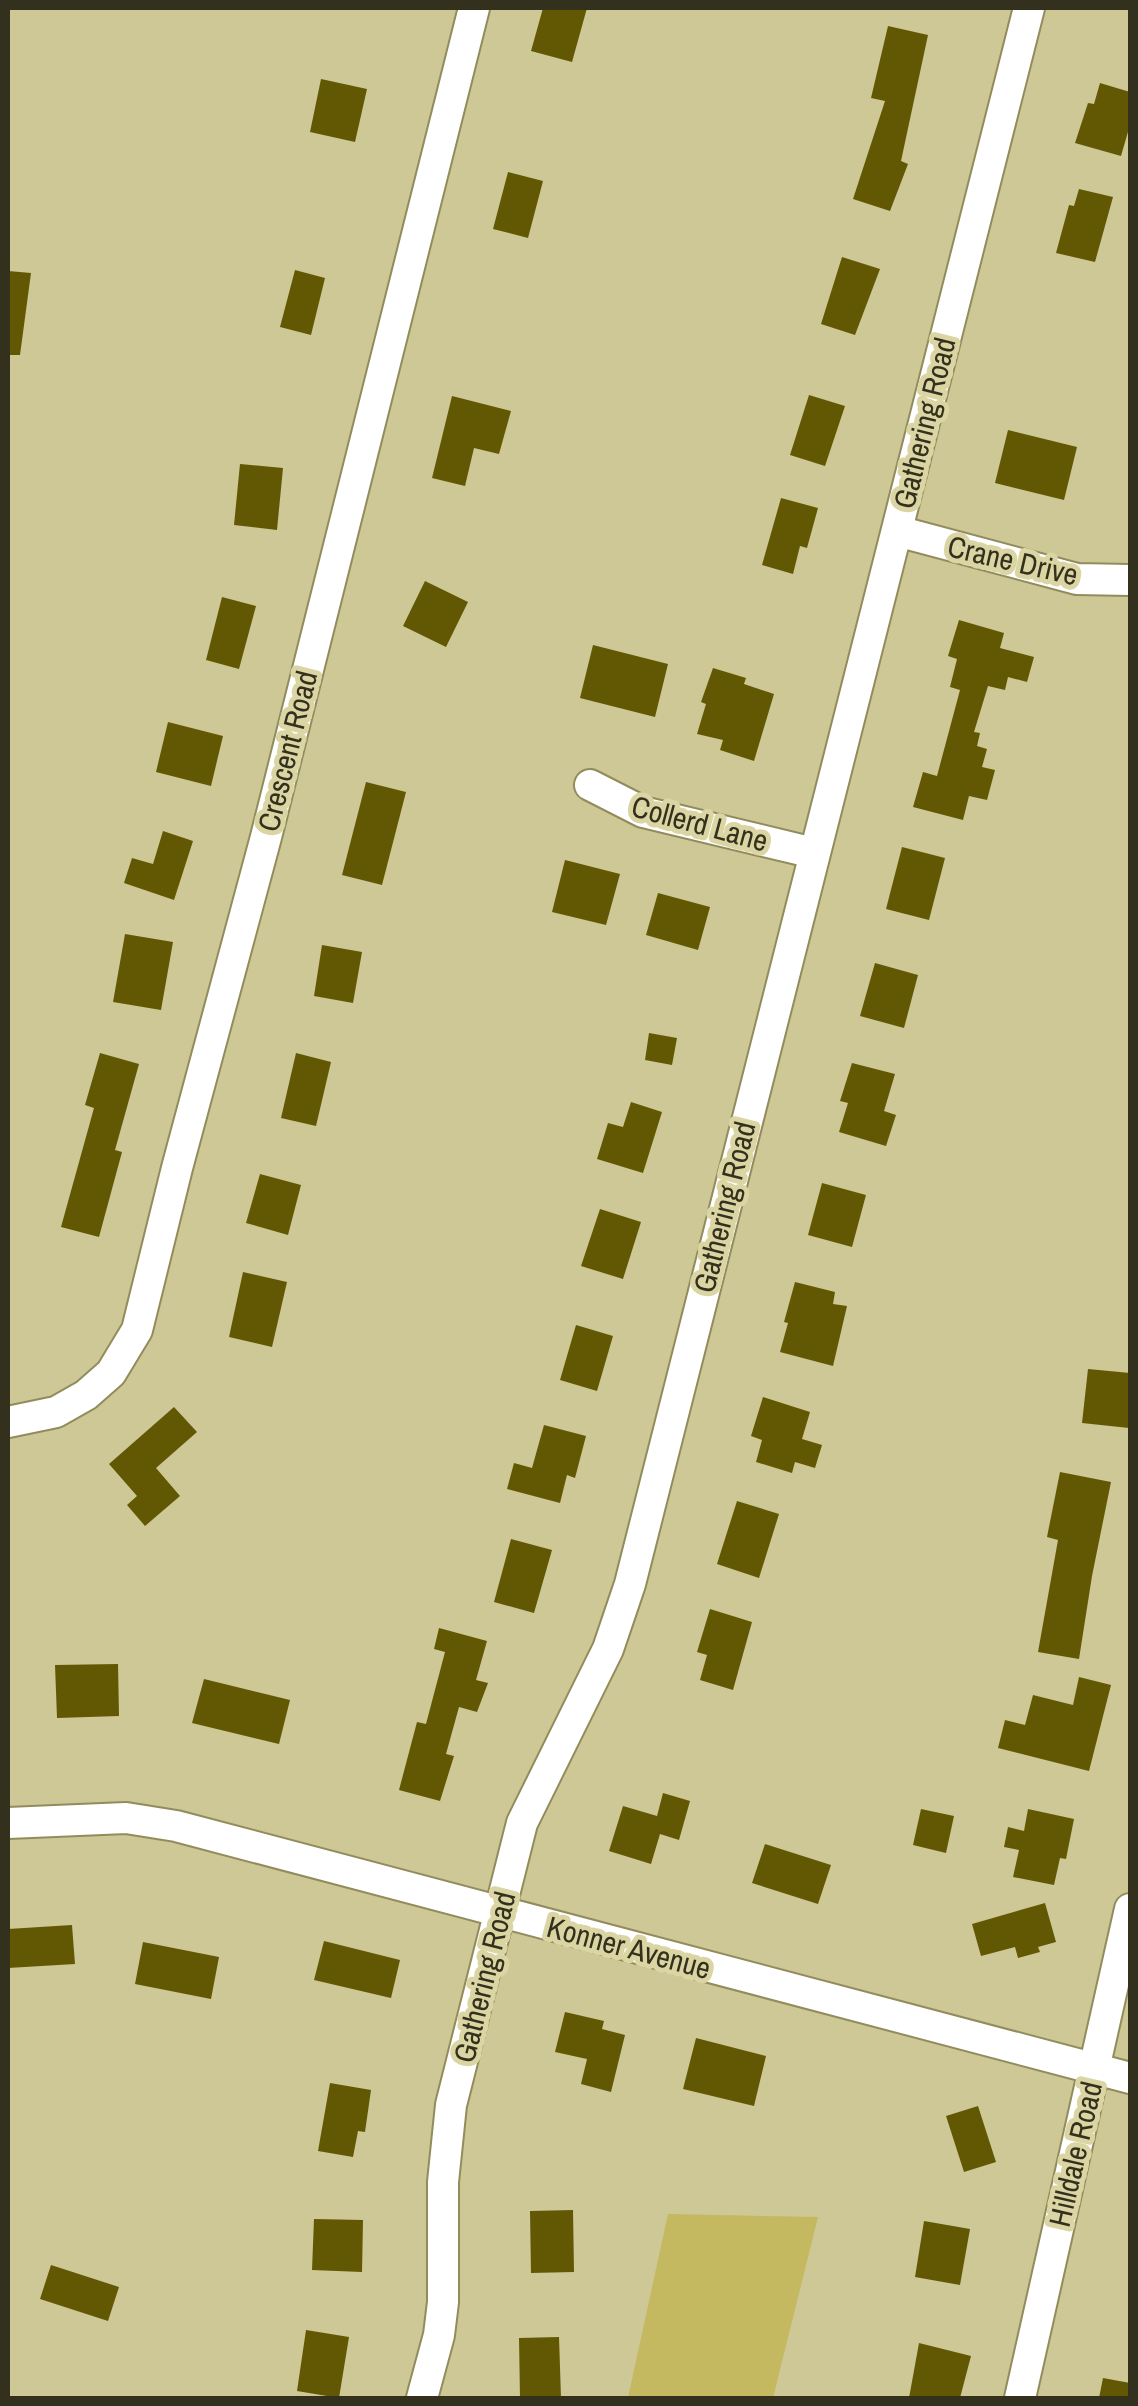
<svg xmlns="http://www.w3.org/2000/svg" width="1138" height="2406" font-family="'Archivo Narrow',sans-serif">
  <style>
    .green { fill: #c4b860 }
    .building { fill: #625804 }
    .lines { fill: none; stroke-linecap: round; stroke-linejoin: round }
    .minor-casing { stroke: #928c5d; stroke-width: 34 }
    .minor { stroke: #fff; stroke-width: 30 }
    .labels { text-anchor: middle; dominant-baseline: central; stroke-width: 10; stroke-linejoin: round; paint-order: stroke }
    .street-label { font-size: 30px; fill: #33301d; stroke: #dbd4a3 }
  </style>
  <rect width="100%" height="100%" fill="#cec796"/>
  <!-- green -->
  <path class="green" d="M 668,2214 L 818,2217 L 773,2398 L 628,2398 Z"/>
  <!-- building -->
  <path class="building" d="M 543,8 L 587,8 L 572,62 L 531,51 Z
    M 888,26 L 928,35 L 901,161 L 908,164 L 890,211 L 853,199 L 885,101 L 871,98 Z
    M 321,79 L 367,89 L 355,142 L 310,132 Z
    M 1100,83 L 1130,92 L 1130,125 L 1121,156 L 1075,143 L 1088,103 L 1094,104 Z
    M 508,172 L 543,181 L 528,238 L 493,229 Z
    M 1079,189 L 1113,197 L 1095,262 L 1056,253 L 1069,205 L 1074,206 Z
    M 842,257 L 880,269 L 855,335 L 821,324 Z
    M 295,270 L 325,278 L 311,335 L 280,327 Z
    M 8,271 L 31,273 L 20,355 L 8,355 Z
    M 809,395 L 845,406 L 825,466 L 790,455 Z
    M 452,396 L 511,411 L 499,454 L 474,448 L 465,486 L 432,478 Z
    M 1008,430 L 1077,447 L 1064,500 L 995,483 Z
    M 240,464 L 283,468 L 277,530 L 234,525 Z
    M 781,498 L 818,508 L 807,548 L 800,546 L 793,574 L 762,565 Z
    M 425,581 L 468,602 L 446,647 L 403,626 Z
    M 222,597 L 256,606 L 239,669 L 206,660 Z
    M 959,620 L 1004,633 L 1000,648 L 1034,657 L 1027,682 L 1008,677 L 1005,690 L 988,686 L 974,732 L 980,733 L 977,746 L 987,749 L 982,767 L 995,770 L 987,800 L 969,796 L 963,820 L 913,807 L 923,772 L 937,776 L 960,690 L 950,687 L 957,659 L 948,656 Z
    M 593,645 L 668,664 L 655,717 L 580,698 Z
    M 713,668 L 746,678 L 744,684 L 774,694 L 754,761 L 720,750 L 723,740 L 697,734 L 706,704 L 701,702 Z
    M 168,722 L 223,736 L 211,786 L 156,772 Z
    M 366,782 L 406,792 L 382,885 L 342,875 Z
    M 163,831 L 193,841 L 174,900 L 124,883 L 132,858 L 153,864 Z
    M 902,847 L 945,858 L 929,920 L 886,909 Z
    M 565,860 L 620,874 L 606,925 L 552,912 Z
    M 658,893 L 710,907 L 698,950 L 646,935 Z
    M 125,934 L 173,942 L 161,1010 L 113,1002 Z
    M 322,945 L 362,952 L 353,1003 L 314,996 Z
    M 875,963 L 918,975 L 904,1028 L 860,1016 Z
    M 649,1033 L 677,1038 L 672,1065 L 645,1060 Z
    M 100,1053 L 139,1064 L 115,1150 L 122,1152 L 99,1237 L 61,1227 L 94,1108 L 85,1105 Z
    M 296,1053 L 331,1062 L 316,1126 L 281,1118 Z
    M 852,1063 L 895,1074 L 884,1111 L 896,1115 L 886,1146 L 839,1132 L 848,1103 L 840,1101 Z
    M 631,1102 L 662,1112 L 643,1173 L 597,1159 L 608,1123 L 623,1127 Z
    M 260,1174 L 301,1185 L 288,1235 L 246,1223 Z
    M 822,1183 L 866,1195 L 852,1247 L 808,1235 Z
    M 600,1209 L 641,1222 L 623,1279 L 581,1266 Z
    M 243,1272 L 287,1282 L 272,1347 L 229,1337 Z
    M 795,1282 L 835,1292 L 833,1304 L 847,1306 L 833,1366 L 780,1352 L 788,1323 L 784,1322 Z
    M 576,1325 L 613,1336 L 597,1391 L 560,1380 Z
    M 1088,1369 L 1130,1373 L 1129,1428 L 1082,1423 Z
    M 763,1397 L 810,1412 L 802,1439 L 822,1445 L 815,1468 L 795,1462 L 792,1473 L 756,1462 L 762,1440 L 751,1436 Z
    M 174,1407 L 197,1432 L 156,1468 L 180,1496 L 145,1526 L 127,1505 L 137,1496 L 109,1464 Z
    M 544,1425 L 586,1436 L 575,1478 L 567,1475 L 560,1503 L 507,1489 L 514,1463 L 532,1468 Z
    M 1060,1472 L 1111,1482 L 1092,1576 L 1079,1659 L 1038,1652 L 1058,1540 L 1047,1537 Z
    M 737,1501 L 779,1514 L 759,1578 L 717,1564 Z
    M 511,1539 L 552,1550 L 534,1613 L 494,1602 Z
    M 710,1609 L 752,1622 L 733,1690 L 700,1680 L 707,1655 L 697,1652 Z
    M 439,1628 L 487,1641 L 476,1680 L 488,1683 L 477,1712 L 459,1707 L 446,1754 L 454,1756 L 440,1801 L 399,1790 L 417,1722 L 426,1724 L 445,1652 L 434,1649 Z
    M 118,1664 L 119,1716 L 57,1718 L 55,1665 Z
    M 1079,1677 L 1111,1685 L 1089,1771 L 998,1748 L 1005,1720 L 1025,1725 L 1033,1695 L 1073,1705 Z
    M 204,1679 L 290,1700 L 279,1744 L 192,1723 Z
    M 663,1793 L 690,1801 L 679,1840 L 660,1834 L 651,1864 L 609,1851 L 623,1806 L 657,1816 Z
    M 921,1809 L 954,1816 L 946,1853 L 913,1845 Z
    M 1028,1809 L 1074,1819 L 1066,1859 L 1060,1858 L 1054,1885 L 1013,1877 L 1019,1850 L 1004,1847 L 1008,1827 L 1024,1831 Z
    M 765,1844 L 831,1865 L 818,1904 L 752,1883 Z
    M 1045,1903 L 1056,1942 L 1038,1947 L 1040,1952 L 1018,1958 L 1015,1947 L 981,1956 L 972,1924 Z
    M 72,1925 L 75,1964 L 8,1968 L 8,1929 Z
    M 324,1941 L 400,1960 L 391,1998 L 314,1980 Z
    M 143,1942 L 219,1957 L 211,1999 L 135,1984 Z
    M 565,2012 L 604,2021 L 602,2029 L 625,2035 L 611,2092 L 581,2084 L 587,2059 L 555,2052 Z
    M 696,2038 L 766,2056 L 754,2106 L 683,2089 Z
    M 330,2083 L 371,2090 L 365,2132 L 358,2131 L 353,2157 L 318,2151 Z
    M 978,2106 L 996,2162 L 964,2172 L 946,2116 Z
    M 573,2210 L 574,2272 L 531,2273 L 530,2211 Z
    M 314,2219 L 363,2220 L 362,2272 L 312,2270 Z
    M 924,2221 L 970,2229 L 960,2285 L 915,2277 Z
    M 51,2265 L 119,2287 L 108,2321 L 40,2299 Z
    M 306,2330 L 349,2337 L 339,2398 L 297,2391 Z
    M 559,2337 L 561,2398 L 520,2398 L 519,2338 Z
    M 919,2343 L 971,2356 L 960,2398 L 909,2398 Z
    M 1103,2378 L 1130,2383 L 1130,2398 L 1099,2398 Z"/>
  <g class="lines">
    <!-- minor casing -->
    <g class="minor-casing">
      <path id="minor" d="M 897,531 L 1077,579 L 1130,580
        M 590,785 L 643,812 L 814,853
        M 8,1422 L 56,1412 L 86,1395 L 111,1373 L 137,1330 L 177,1168 L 266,837 L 474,8
        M 8,1823 L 126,1818 L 176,1826 L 1130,2078
        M 422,2398 L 439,2335 L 443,2302 L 443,2182 L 451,2105 L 522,1823 L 608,1649 L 630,1584 L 1029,8
        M 1020,2398 L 1130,1909"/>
    </g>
    <!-- minor -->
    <use href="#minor" class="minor"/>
  </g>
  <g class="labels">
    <!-- street labels -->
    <g class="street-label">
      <text transform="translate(924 423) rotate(-76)">Gathering Road</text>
      <text transform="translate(1013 560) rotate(13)">Crane Drive</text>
      <text transform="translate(287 751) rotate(-76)">Crescent Road</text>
      <text transform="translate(700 823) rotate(15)">Collerd Lane</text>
      <text transform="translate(724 1207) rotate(-76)">Gathering Road</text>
      <text transform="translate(629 1947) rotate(15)">Konner Avenue</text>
      <text transform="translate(484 1977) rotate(-76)">Gathering Road</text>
      <text transform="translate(1075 2154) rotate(-77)">Hilldale Road</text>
    </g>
  </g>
  <!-- border -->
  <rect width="1138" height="2406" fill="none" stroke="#33301d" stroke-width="20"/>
</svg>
